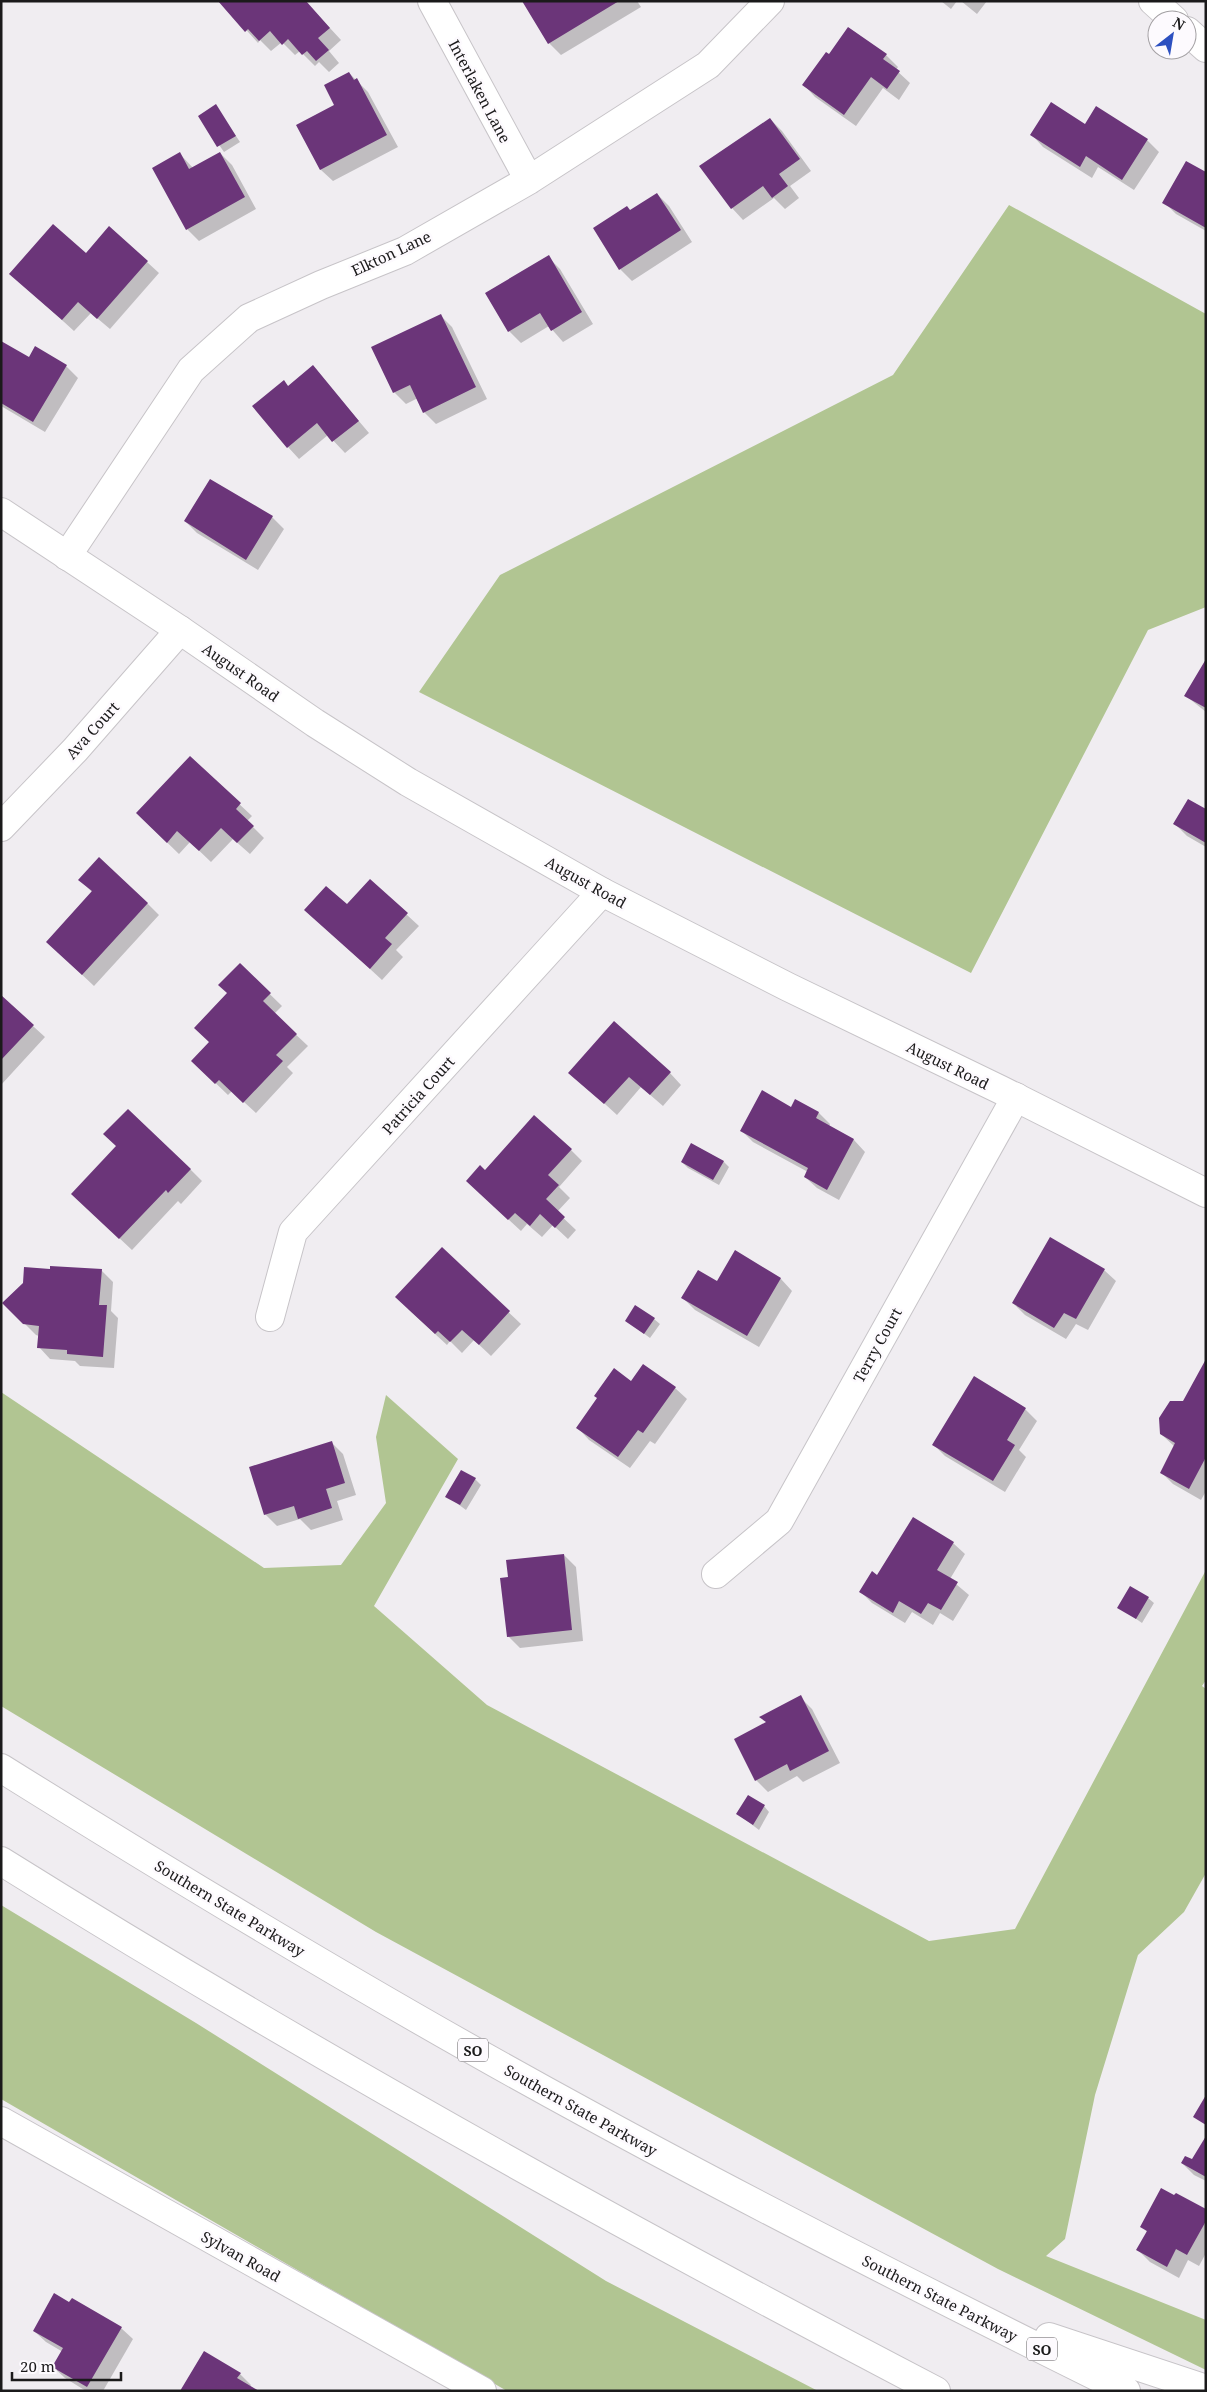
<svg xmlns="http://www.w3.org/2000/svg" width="1207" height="2392" font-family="'Noto Serif',serif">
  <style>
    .green { fill: #b1c592 }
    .shadow { fill: #0003 }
    .building { fill: #6b3579 }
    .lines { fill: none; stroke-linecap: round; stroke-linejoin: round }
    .minor-casing { stroke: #c7c4c8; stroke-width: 30 }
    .tertiary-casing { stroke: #c7c4c8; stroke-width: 30 }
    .motorway-casing { stroke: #c7c4c8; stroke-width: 30 }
    .minor { stroke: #fff; stroke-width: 28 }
    .tertiary { stroke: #fff; stroke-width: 28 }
    .motorway { stroke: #fff; stroke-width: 28 }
    .labels { text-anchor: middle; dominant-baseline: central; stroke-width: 5; stroke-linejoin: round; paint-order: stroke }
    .shield { fill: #fdfafe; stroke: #5f5d5f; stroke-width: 1 }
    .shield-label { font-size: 14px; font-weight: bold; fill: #1b1a1b }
    .street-label { font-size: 15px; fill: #1b1a1b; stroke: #fdfafe }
  </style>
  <rect width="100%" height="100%" fill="#f0edf1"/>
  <!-- green -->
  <path class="green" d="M 1009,205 L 1206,314 L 1206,607 L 1148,630 L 971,973 L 419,692 L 500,575 L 893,375 Z
    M 1,1392 L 264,1568 L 341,1565 L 386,1503 L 376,1437 L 386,1395 L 458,1459 L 374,1606 L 487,1705 L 929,1941 L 1015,1929 L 1206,1570 L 1206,1680 L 1202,1686 L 1206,1689 L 1206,1873 L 1184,1912 L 1138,1955 L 1095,2095 L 1065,2239 L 1046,2256 L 1206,2320 L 1206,2370 L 998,2269 L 376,1932 L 1,1706 Z
    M 1,1905 L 196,2023 L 606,2281 L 818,2391 L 507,2391 L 1,2099 Z"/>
  <!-- shadow -->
  <path class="shadow" d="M 220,1 L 305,1 L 341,40 L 329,51 L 339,63 L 329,72 L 319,62 L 315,66 L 300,51 L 295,55 L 282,42 L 271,51 L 260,40 L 258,43 Z
    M 524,1 L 637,1 L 641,7 L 561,55 L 549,43 Z
    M 941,1 L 957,1 L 951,9 Z
    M 961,1 L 987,1 L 977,14 Z
    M 849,28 L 886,55 L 898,67 L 896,70 L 910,83 L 899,100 L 883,88 L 856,126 L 815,97 L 804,85 L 830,56 Z
    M 349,73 L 368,92 L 398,147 L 333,181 L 321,170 L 298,125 L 336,105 Z
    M 216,106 L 240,142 L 224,152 L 199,116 Z
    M 770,119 L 782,131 L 811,171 L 790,186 L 799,198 L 785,209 L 774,198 L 743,220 L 732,208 Z
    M 1085,126 L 1147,140 L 1159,152 L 1134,190 L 1098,167 L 1092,178 L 1043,147 L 1032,135 Z
    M 220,153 L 232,165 L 256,209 L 199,241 L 187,229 L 154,168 L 180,154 L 193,168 Z
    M 1206,173 L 1206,231 L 1176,214 L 1164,202 Z
    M 657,194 L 669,206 L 692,242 L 632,281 L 620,269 L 631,211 Z
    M 86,254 L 147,262 L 159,273 L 110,329 L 91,313 L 74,331 L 11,274 Z
    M 548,257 L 560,269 L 593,324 L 563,342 L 549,326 L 521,343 L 509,331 L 487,293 Z
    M 440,315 L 452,327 L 487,399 L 436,424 L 424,412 L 418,398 L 406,404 L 394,392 Z
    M 1,343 L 29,359 L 66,366 L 78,378 L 45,432 L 1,406 Z
    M 313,367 L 369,433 L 345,453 L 328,435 L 299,459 L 288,447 L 284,382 L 289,387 Z
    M 210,480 L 272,517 L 284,529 L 258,570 L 197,533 L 185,521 Z
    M 1206,661 L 1206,712 L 1186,696 Z
    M 190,758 L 252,816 L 247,821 L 264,838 L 250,854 L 233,839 L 211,862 L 190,842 L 179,854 L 149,825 Z
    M 1206,810 L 1206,847 L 1187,836 L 1175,824 Z
    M 80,880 L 147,903 L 159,915 L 94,986 L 59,953 L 92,892 Z
    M 370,881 L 419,926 L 396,950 L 403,957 L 382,980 L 318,921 L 347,906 Z
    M 240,965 L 282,1006 L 274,1014 L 308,1046 L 287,1067 L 293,1073 L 256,1113 L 232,1091 L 228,1095 L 204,1072 L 210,1042 Z
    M 1,997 L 45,1037 L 1,1085 Z
    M 570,1072 L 670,1073 L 681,1085 L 663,1106 L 641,1087 L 617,1115 Z
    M 792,1108 L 819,1113 L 830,1124 L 829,1127 L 854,1140 L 865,1152 L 839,1200 L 817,1188 L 805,1177 L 808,1172 L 753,1142 L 742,1131 Z
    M 692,1144 L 724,1162 L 729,1167 L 719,1185 L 688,1168 L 682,1162 Z
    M 571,1150 L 582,1161 L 559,1187 L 570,1198 L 557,1212 L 576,1230 L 568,1239 L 553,1225 L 542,1237 L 527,1224 L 521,1231 L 479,1192 L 485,1172 Z
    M 190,1169 L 202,1181 L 181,1204 L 178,1201 L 132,1250 L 85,1206 Z
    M 442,1249 L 521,1324 L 491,1356 L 474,1340 L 462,1353 L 450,1341 L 447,1345 L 408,1309 Z
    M 735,1252 L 781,1279 L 792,1291 L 759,1347 L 695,1310 L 683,1298 L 718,1282 Z
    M 101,1270 L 113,1282 L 111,1311 L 118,1318 L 114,1368 L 80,1366 L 75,1361 L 50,1359 L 39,1347 L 39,1336 L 36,1335 L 4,1303 L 24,1283 Z
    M 1104,1270 L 1116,1281 L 1088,1330 L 1076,1324 L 1066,1339 L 1025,1315 L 1013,1303 Z
    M 654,1319 L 660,1324 L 650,1338 L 627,1321 Z
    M 1206,1362 L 1206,1491 L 1201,1500 L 1173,1484 L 1161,1472 L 1175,1447 L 1161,1434 L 1184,1403 Z
    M 631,1382 L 675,1388 L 687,1399 L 655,1444 L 650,1441 L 630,1468 L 589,1440 L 578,1428 Z
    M 1025,1409 L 1037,1421 L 1019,1450 L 1026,1457 L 1005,1492 L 945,1456 L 933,1444 Z
    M 331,1442 L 343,1454 L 356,1495 L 337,1501 L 343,1520 L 311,1530 L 300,1519 L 277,1526 L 265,1514 Z
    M 475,1479 L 481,1485 L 466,1510 L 447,1496 Z
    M 953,1543 L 965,1554 L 950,1579 L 969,1595 L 953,1621 L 940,1613 L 933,1625 L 912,1612 L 905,1623 L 872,1603 L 861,1592 L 878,1576 Z
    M 564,1555 L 576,1567 L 583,1641 L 520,1648 L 508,1636 L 509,1578 Z
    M 1148,1598 L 1154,1603 L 1142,1623 L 1119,1607 Z
    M 800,1697 L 812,1709 L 840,1763 L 803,1782 L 797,1776 L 768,1792 L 756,1780 L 767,1723 Z
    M 764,1806 L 769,1812 L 759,1830 L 738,1814 Z
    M 1206,2139 L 1206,2181 L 1194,2175 L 1182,2163 L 1193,2161 Z
    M 1206,2210 L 1206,2253 L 1199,2266 L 1188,2260 L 1179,2278 L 1150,2262 L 1138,2250 L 1147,2232 L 1142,2226 Z
    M 121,2328 L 133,2339 L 103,2391 L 86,2391 L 65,2378 L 53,2367 L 63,2352 L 46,2342 L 34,2331 Z
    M 240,2374 L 251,2385 L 250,2387 L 181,2391 Z"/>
  <!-- building -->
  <path class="building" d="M 218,1 L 306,1 L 330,28 L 318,38 L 329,50 L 316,61 L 307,51 L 302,55 L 288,39 L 282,45 L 270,31 L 259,41 L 248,29 L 245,32 Z
    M 522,1 L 619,1 L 548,44 Z
    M 848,27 L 887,54 L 883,59 L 900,71 L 887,89 L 871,77 L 844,115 L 802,85 L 826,52 L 829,54 Z
    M 349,72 L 354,80 L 357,78 L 387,135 L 320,170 L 296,125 L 334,105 L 324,85 Z
    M 1051,102 L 1085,124 L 1096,106 L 1148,139 L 1122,180 L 1086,156 L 1080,167 L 1030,135 Z
    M 216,104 L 236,136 L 217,147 L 198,116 Z
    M 770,118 L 800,159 L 779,174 L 788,186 L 772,198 L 763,186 L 731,209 L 699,166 Z
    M 180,152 L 189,169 L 220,152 L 245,197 L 186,230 L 152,168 Z
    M 1186,161 L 1206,172 L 1206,228 L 1162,203 Z
    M 657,193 L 681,230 L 619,270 L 593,228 L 627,206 L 630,210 Z
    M 53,224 L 86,253 L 109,226 L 148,261 L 97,319 L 78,302 L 62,320 L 9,274 Z
    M 549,255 L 582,312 L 551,331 L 540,313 L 508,332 L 485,293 Z
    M 441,314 L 476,387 L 423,413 L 410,385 L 393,393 L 371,347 Z
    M 1,341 L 29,357 L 35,346 L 67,365 L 33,422 L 1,403 Z
    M 313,365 L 359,421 L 332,442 L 317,423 L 287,448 L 252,406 L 284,380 L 288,386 Z
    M 210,479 L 273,516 L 246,560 L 184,521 Z
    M 1206,659 L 1206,708 L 1184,696 Z
    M 190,756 L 241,803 L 236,809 L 254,826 L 237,843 L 221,828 L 199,851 L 177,831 L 167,843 L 136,813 Z
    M 1188,799 L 1206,809 L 1206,843 L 1173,824 Z
    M 99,857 L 148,903 L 82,975 L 46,942 L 92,891 L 78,880 Z
    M 370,879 L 408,913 L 385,938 L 392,944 L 370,969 L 304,910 L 326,886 L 347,904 Z
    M 240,963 L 271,993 L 263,1001 L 297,1034 L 276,1055 L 283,1061 L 243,1103 L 219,1080 L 215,1084 L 191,1061 L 209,1042 L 194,1028 L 227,993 L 218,985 Z
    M 1,995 L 34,1025 L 1,1060 Z
    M 614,1021 L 671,1072 L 650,1095 L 629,1077 L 604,1104 L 568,1073 Z
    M 762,1090 L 791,1107 L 795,1099 L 819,1112 L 816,1118 L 854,1139 L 827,1190 L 804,1177 L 808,1168 L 740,1131 Z
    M 128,1109 L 191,1169 L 168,1193 L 166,1190 L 119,1239 L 71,1194 L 116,1146 L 103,1134 Z
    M 534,1115 L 572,1149 L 548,1175 L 559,1185 L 546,1199 L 565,1217 L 555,1228 L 540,1214 L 530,1226 L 515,1213 L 508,1220 L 466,1181 L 480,1165 L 485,1170 Z
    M 691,1143 L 724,1161 L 713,1180 L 681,1162 Z
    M 1050,1237 L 1105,1269 L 1076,1319 L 1064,1313 L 1054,1328 L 1012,1303 Z
    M 442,1247 L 510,1311 L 479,1345 L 462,1330 L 450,1342 L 438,1331 L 435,1334 L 395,1297 Z
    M 735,1250 L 781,1278 L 747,1336 L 681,1298 L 698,1270 L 717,1281 Z
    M 50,1266 L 102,1269 L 99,1305 L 107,1305 L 103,1357 L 67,1354 L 67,1350 L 37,1348 L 39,1326 L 23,1324 L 2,1303 L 23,1283 L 24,1267 L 50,1269 Z
    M 635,1305 L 655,1318 L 644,1334 L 625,1321 Z
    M 1206,1359 L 1206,1457 L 1189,1489 L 1160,1473 L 1175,1443 L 1160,1434 L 1159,1418 L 1170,1401 L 1183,1401 Z
    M 643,1364 L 676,1387 L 643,1433 L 638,1430 L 618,1457 L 576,1428 L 597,1398 L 594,1396 L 614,1368 L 631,1381 Z
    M 974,1376 L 1026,1408 L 1007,1440 L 1015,1445 L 993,1481 L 932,1445 Z
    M 332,1441 L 345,1483 L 326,1489 L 332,1508 L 298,1519 L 294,1506 L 264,1515 L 249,1467 Z
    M 461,1470 L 476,1478 L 460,1505 L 445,1497 Z
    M 913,1517 L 954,1542 L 937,1570 L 958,1582 L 941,1610 L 928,1603 L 921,1614 L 899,1601 L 893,1613 L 859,1592 L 872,1571 L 877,1575 Z
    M 564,1554 L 572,1630 L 507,1637 L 500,1578 L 508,1577 L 506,1560 Z
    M 1130,1586 L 1149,1597 L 1136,1619 L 1117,1608 Z
    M 801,1695 L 829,1751 L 790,1771 L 787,1764 L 755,1781 L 734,1739 L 766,1722 L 759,1717 Z
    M 748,1795 L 765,1805 L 753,1825 L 736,1814 Z
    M 1206,2095 L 1206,2125 L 1193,2117 Z
    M 1206,2136 L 1206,2177 L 1181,2163 L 1185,2156 L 1192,2159 Z
    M 1161,2188 L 1174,2195 L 1176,2193 L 1206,2209 L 1206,2221 L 1187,2255 L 1176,2249 L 1167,2267 L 1136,2250 L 1147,2231 L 1140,2227 Z
    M 54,2293 L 69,2302 L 72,2298 L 122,2327 L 87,2387 L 52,2367 L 63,2348 L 33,2331 Z
    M 204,2351 L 241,2373 L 237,2378 L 259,2391 L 180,2391 Z"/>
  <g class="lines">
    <!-- minor casing -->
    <g class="minor-casing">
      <path id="minor" d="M 432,1 L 529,180
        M 1153,1 L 1174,20
        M 1187,31 L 1206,48
        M 67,556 L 191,370 L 249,318 L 321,285 L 405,251 L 529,180 L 708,65 L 770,1
        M 1,827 L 75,750 L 180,630
        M 270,1317 L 293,1232 L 602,892
        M 716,1574 L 779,1521 L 1016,1097"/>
    </g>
    <!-- tertiary casing -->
    <g class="tertiary-casing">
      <path id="tertiary" d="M 1,512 L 180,630 L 315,723 L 408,782 L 602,892 L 788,987 L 1001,1090 L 1206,1193
        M 1,2121 L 482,2391"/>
    </g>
    <!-- motorway casing -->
    <g class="motorway-casing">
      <path id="motorway" d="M 1,1768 C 193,1888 387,2005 586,2113 C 763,2210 944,2301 1126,2391
        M 1,1861 C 305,2051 618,2225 936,2391
        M 1049,2337 L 1206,2389"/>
    </g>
    <!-- minor -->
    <use href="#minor" class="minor"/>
    <!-- tertiary -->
    <use href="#tertiary" class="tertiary"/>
    <!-- motorway -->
    <use href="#motorway" class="motorway"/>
  </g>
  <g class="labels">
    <!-- shield labels -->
    <g class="shield">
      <rect x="458" y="2038.5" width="30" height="23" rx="4"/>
      <rect x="1027" y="2337.5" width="30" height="23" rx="4"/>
    </g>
    <g class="shield-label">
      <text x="473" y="2050">SO</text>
      <text x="1042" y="2349">SO</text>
    </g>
    <!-- street labels -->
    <g class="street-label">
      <text transform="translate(480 91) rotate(62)">Interlaken Lane</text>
      <text transform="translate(391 253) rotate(-25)">Elkton Lane</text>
      <text transform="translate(241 672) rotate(35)">August Road</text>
      <text transform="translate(92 730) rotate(-48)">Ava Court</text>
      <text transform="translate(586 882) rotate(29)">August Road</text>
      <text transform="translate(948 1065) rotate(26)">August Road</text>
      <text transform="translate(418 1095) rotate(-48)">Patricia Court</text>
      <text transform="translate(877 1345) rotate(-61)">Terry Court</text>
      <text transform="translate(230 1908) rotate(31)">Southern State Parkway</text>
      <text transform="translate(581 2110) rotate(29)">Southern State Parkway</text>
      <text transform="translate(241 2256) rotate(29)">Sylvan Road</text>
      <text transform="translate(940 2298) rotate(27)">Southern State Parkway</text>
    </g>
  </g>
  <!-- border -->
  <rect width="1207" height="2392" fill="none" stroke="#1b1a1b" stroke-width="5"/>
  <!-- north arrow -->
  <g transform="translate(1172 35) rotate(31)"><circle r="24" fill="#fdfafe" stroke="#a3a0a3"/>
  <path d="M0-4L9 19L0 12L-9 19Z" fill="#2d50c0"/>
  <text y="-8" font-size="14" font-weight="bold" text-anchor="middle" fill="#1b1a1b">N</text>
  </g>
  <!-- scale -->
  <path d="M12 2372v8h109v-8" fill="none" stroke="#1b1a1b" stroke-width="2.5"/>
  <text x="20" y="2372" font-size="15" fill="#1b1a1b" stroke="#fdfafe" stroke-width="4" paint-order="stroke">20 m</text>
</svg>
